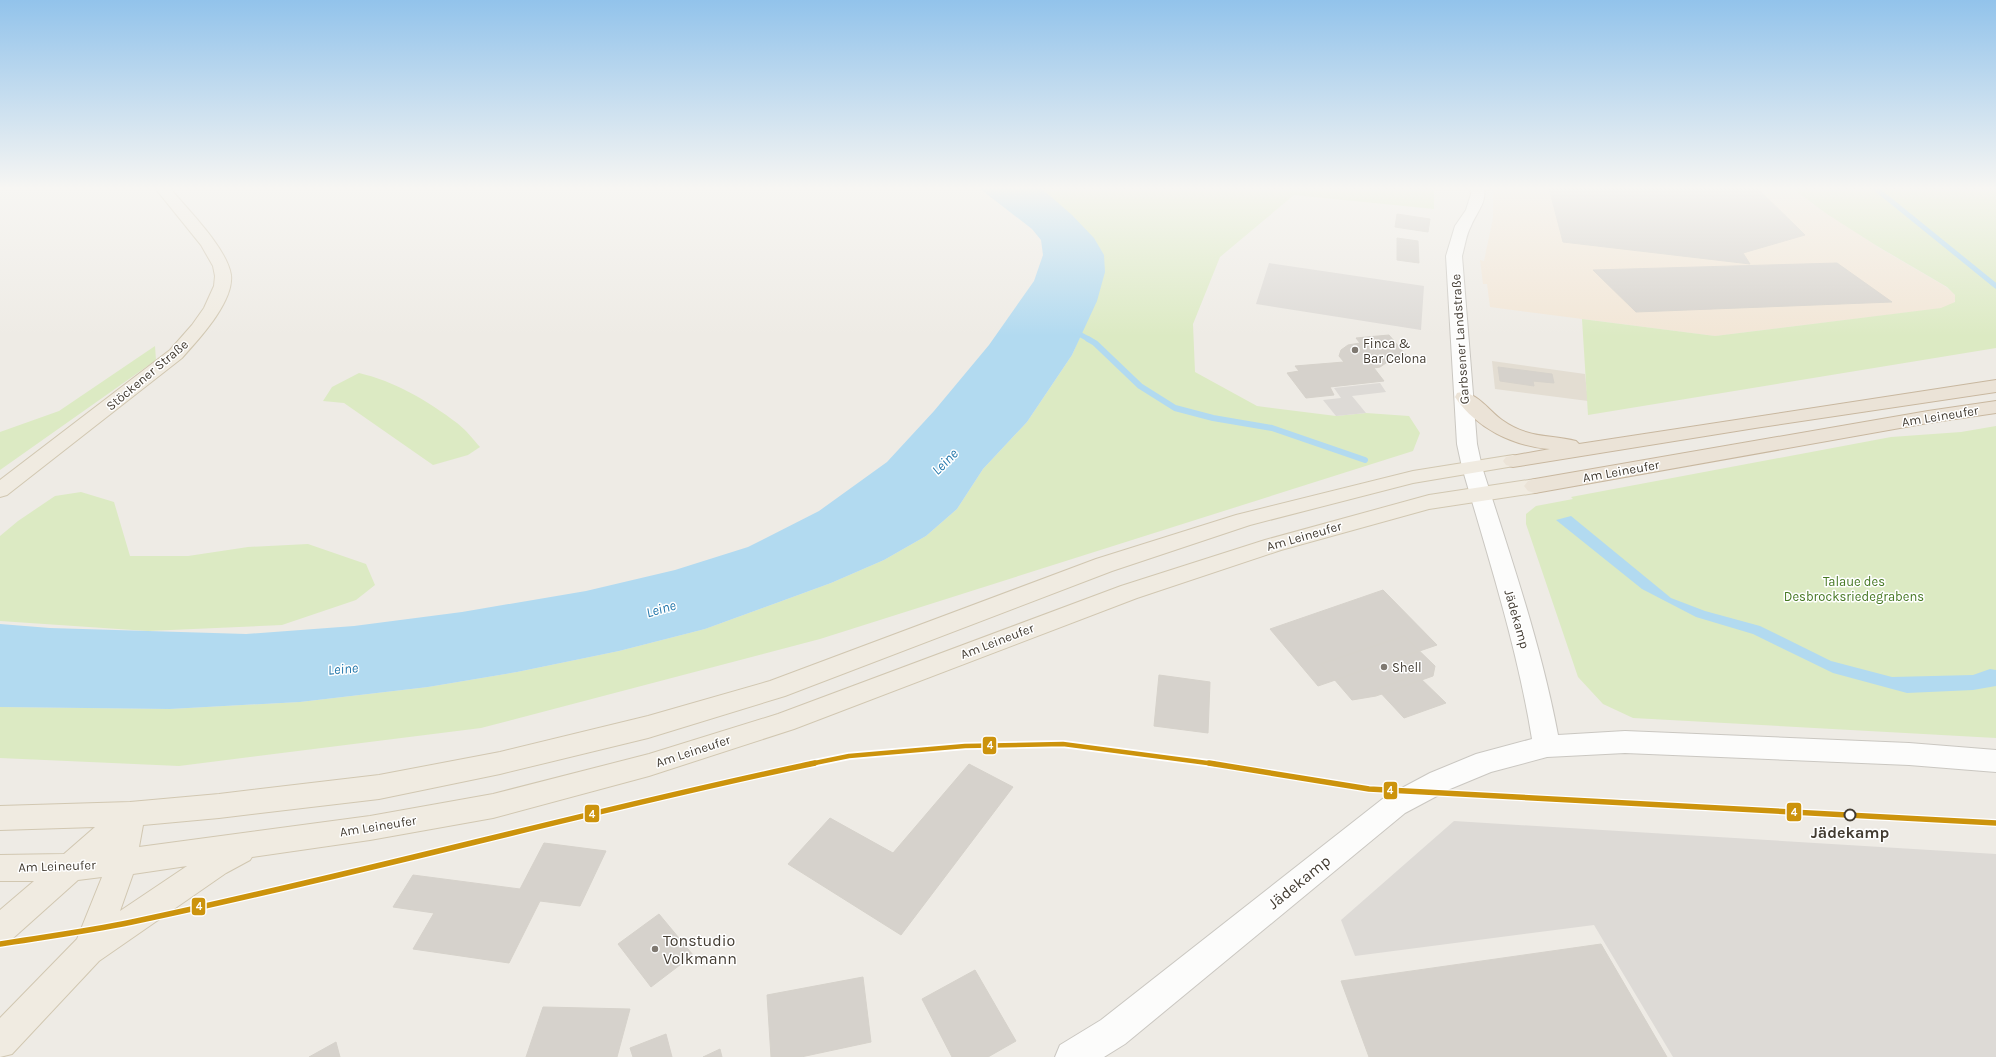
<svg xmlns="http://www.w3.org/2000/svg" width="1996" height="1057" font-family="Karla,sans-serif">
  <style>
    .residential { fill: #e3ddd2 }
    .commercial { fill: #f2e6d6 }
    .green { fill: #dceac3 }
    .parking { fill: #dddad6 }
    .water { fill: #b2daf0 }
    .lines { fill: none; stroke-linecap: round; stroke-linejoin: round }
    .stream-far1 { stroke: #b2daf0; stroke-width: 5 }
    .stream { stroke: #b2daf0; stroke-width: 6 }
    .building { fill: #d6d2cc; stroke: #d6d2cb }
    .minor-casing { stroke: #cac7c1; stroke-width: 2 }
    .major-casing { stroke: #d1c7b1; stroke-width: 2 }
    .highway-casing { stroke: #c8b79f; stroke-width: 2 }
    .minor { fill: #fcfcfb; fill-rule: evenodd }
    .major { fill: #f0ebe1; fill-rule: evenodd }
    .highway { fill: #ebe3d7; fill-rule: evenodd }
    .tram-1-far1-casing { stroke: #fff; stroke-width: 8 }
    .tram-1-casing { stroke: #fff; stroke-width: 8 }
    .tram-1-far1 { stroke: #cc930c; stroke-width: 4.5 }
    .tram-1 { stroke: #cc930c; stroke-width: 5.5 }
    .poi-dot { fill: #7f7971; stroke: #fff; stroke-width: 1.5 }
    .stop-dot { fill: #fff; stroke: #433c32; stroke-width: 2 }
    .labels { text-anchor: middle; dominant-baseline: central; stroke-width: 3; stroke-linejoin: round; paint-order: stroke }
    .street-label { font-size: 13px; fill: #433c32; stroke: #fff }
    .poi-label { font-size: 13px; fill: #433c32; stroke: #fff; text-anchor: start }
    .park-label { font-size: 13px; fill: #467823; stroke: #fff }
    .water-label { font-size: 14px; font-style: italic; fill: #2578ac; stroke: #fff }
    .near-stop-label { font-size: 16px; font-weight: bold; fill: #433c32; stroke: #fff }
    .near-street-label { font-size: 16px; fill: #433c32; stroke: #fff }
    .near-poi-label { font-size: 16px; fill: #433c32; stroke: #fff; text-anchor: start }
    .line-badge { stroke: #fff; stroke-width: 1.5 }
    .badge-label { font-size: 11px; text-anchor: middle; font-weight: bold; fill: #fff }
  </style>
  <rect width="100%" height="100%" fill="#eeebe5"/>
  <!-- residential -->
  <path class="residential" d="M 1492,361 L 1585,374 L 1588,401 L 1495,389 Z"/>
  <!-- commercial -->
  <path class="commercial" d="M 1493,188 L 1793,188 L 1878,247 L 1943,285 L 1954,293 L 1956,299 L 1953,304 L 1944,308 L 1715,336 L 1490,307 L 1487,284 L 1483,284 L 1480,260 L 1484,261 L 1493,218 Z"/>
  <!-- green -->
  <path class="green" d="M 1041,188 L 1434,188 L 1434,209 L 1294,195 L 1220,257 L 1193,324 L 1195,372 L 1257,406 L 1336,416 L 1366,413 L 1409,416 L 1420,433 L 1413,451 L 820,639 L 481,728 L 179,766 L 0,758 L 0,707 L 170,709 L 300,702 L 428,687 L 517,672 L 619,651 L 705,629 L 831,583 L 884,560 L 926,536 L 957,509 L 983,469 L 1027,422 L 1072,355 L 1083,330 L 1052,197 Z
    M 1792,188 L 1996,188 L 1996,348 L 1588,415 L 1582,319 L 1715,336 L 1941,308 L 1955,302 L 1955,295 L 1947,287 L 1877,246 L 1827,214 Z
    M 155,346 L 156,360 L 0,470 L 0,432 L 59,411 Z
    M 359,373 C 394,381 428,401 457,423 C 465,429 473,439 480,447 L 468,455 L 433,465 L 344,403 L 323,401 L 332,387 Z
    M 1996,426 L 1996,738 L 1633,718 L 1603,704 L 1578,677 L 1526,524 L 1526,514 L 1536,506 L 1573,499 L 1571,497 L 1891,437 L 1961,432 Z
    M 81,492 L 114,502 L 130,556 L 188,556 L 248,547 L 308,544 L 366,564 L 375,585 L 356,600 L 282,625 L 148,631 L 0,621 L 0,536 L 18,521 L 55,496 Z"/>
  <!-- parking -->
  <path class="parking" d="M 1269,263 L 1424,286 L 1421,330 L 1256,304 Z
    M 1380,383 L 1386,392 L 1352,396 L 1366,413 L 1336,416 L 1323,400 L 1341,398 L 1334,388 Z
    M 1454,821 L 1996,854 L 1996,1057 L 1673,1057 L 1594,925 L 1355,956 L 1341,920 Z"/>
  <!-- water -->
  <path class="water" d="M 979,188 L 1041,188 L 1072,215 L 1094,238 L 1104,255 L 1105,272 L 1097,301 L 1072,355 L 1027,422 L 983,469 L 957,509 L 926,536 L 884,560 L 831,583 L 705,629 L 619,651 L 517,672 L 428,687 L 300,702 L 170,709 L 0,707 L 0,624 L 50,628 L 246,634 L 354,626 L 462,612 L 586,591 L 675,570 L 748,547 L 819,511 L 887,462 L 934,411 L 989,345 L 1034,281 L 1043,255 L 1041,240 L 1032,229 Z
    M 1571,516 L 1671,598 L 1705,611 L 1760,626 L 1831,661 L 1892,677 L 1973,675 L 1990,669 L 1996,670 L 1996,686 L 1973,690 L 1907,693 L 1833,673 L 1753,634 L 1696,617 L 1642,589 L 1556,520 Z"/>
  <g class="lines">
    <!-- stream-far1 -->
    <path class="stream-far1" d="M 1875,188 L 1996,286
      M 1074,331 L 1090,340"/>
    <!-- stream -->
    <path class="stream" d="M 1088,339 L 1095,343 L 1140,386 L 1175,408 L 1213,418 L 1272,428 L 1365,460"/>
  </g>
  <!-- building -->
  <path class="building" d="M 1549,188 L 1757,188 L 1805,235 L 1743,253 L 1750,264 L 1563,242 Z
    M 1397,214 L 1430,219 L 1428,232 L 1395,227 Z
    M 1397,238 L 1418,241 L 1419,263 L 1397,260 Z
    M 1837,263 L 1892,302 L 1636,312 L 1593,270 Z
    M 1389,335 L 1406,355 L 1386,358 L 1386,363 L 1380,367 L 1374,368 L 1384,381 L 1330,387 L 1334,395 L 1306,398 L 1287,373 L 1299,371 L 1295,366 L 1344,362 L 1339,356 L 1341,350 L 1348,345 L 1360,343 L 1356,338 Z
    M 1498,367 L 1552,374 L 1554,383 L 1533,381 L 1534,386 L 1500,381 Z
    M 1383,590 L 1437,645 L 1318,686 L 1270,629 Z
    M 1404,636 L 1435,666 L 1433,676 L 1376,696 L 1352,700 L 1321,664 Z
    M 1159,675 L 1210,682 L 1208,733 L 1154,726 Z
    M 1417,675 L 1446,703 L 1404,718 L 1377,689 Z
    M 969,764 L 1013,787 L 901,935 L 788,864 L 830,818 L 893,853 Z
    M 544,843 L 606,851 L 580,906 L 540,901 L 509,963 L 413,949 L 434,913 L 393,907 L 413,875 L 520,889 Z
    M 659,914 L 693,955 L 651,987 L 618,944 Z
    M 1601,944 L 1667,1057 L 1369,1057 L 1341,981 Z
    M 975,970 L 1016,1041 L 988,1057 L 952,1057 L 922,999 Z
    M 863,977 L 871,1042 L 801,1057 L 771,1057 L 767,995 Z
    M 543,1007 L 630,1009 L 617,1057 L 526,1057 Z
    M 666,1034 L 672,1057 L 633,1057 L 630,1048 Z
    M 336,1042 L 340,1057 L 309,1057 Z
    M 720,1049 L 722,1057 L 703,1057 Z"/>
  <g class="lines">
    <!-- minor casing -->
    <g class="minor-casing">
      <path id="minor" d="M 1470,188 L 1484,188 C 1487,203 1476,213 1471,226 C 1466,235 1465,246 1462,256 L 1477,444 L 1482,467 C 1510,555 1541,644 1558,735 L 1625,731 L 1909,743 L 1996,750 L 1996,772 L 1909,765 L 1625,753 L 1547,757 L 1491,772 L 1450,789 L 1405,813 L 1125,1044 L 1104,1057 L 1055,1057 L 1060,1045 L 1101,1020 L 1385,797 L 1430,773 L 1476,754 L 1532,739 C 1517,646 1488,557 1462,467 L 1457,444 L 1446,256 L 1455,226 L 1466,210 L 1471,194 Z"/>
    </g>
    <!-- major casing -->
    <g class="major-casing">
      <path id="major" d="M 155,188 L 170,188 C 187,209 227,248 231,275 C 234,302 199,339 182,358 L 7,495 L 0,497 L 0,480 L 170,350 L 192,325 L 204,308 L 214,286 L 215,276 L 213,266 L 201,245 Z
        M 1513,455 L 1520,457 L 1523,461 L 1520,465 L 1413,483 L 1250,525 L 1112,571 L 785,696 L 648,738 L 500,774 L 379,799 L 219,818 L 143,825 L 139,847 L 370,816 L 493,794 L 649,754 L 778,714 L 1121,586 L 1265,540 L 1429,495 L 1535,479 L 1542,481 L 1546,486 L 1542,491 L 1535,493 L 1429,509 L 1281,550 L 1137,598 L 794,729 L 649,776 L 493,818 L 370,840 L 252,857 L 250,860 L 226,873 L 99,961 L 12,1054 L 0,1057 L 0,1018 L 77,939 L 102,877 L 78,880 L 11,940 L 0,945 L 0,910 L 34,881 L 0,881 L 0,855 L 64,854 L 95,827 L 0,830 L 0,806 L 130,802 L 219,794 L 379,775 L 500,752 L 648,716 L 770,681 L 1096,559 L 1236,515 L 1413,471 ZM 187,866 L 120,911 L 133,874 Z"/>
    </g>
    <!-- highway casing -->
    <g class="highway-casing">
      <path id="highway" d="M 1996,380 L 1996,392 L 1755,428 L 1513,467 L 1506,465 L 1503,461 L 1506,457 L 1550,449 C 1513,446 1476,428 1455,397 L 1457,393 C 1475,389 1489,411 1502,420 C 1529,439 1547,434 1576,441 L 1579,444 Z
        M 1996,401 L 1996,413 L 1928,423 L 1535,493 L 1528,491 L 1524,486 L 1528,481 L 1535,479 L 1928,411 Z"/>
    </g>
    <!-- minor -->
    <use href="#minor" class="minor"/>
    <!-- major -->
    <use href="#major" class="major"/>
    <!-- highway -->
    <use href="#highway" class="highway"/>
    <!-- tram-1-far1 casing -->
    <g class="tram-1-far1-casing">
      <path id="tram-1-far1" d="M 810,764 L 849,756 L 965,746 L 1063,744 L 1215,764"/>
    </g>
    <!-- tram-1 casing -->
    <g class="tram-1-casing">
      <path id="tram-1" d="M 1209,763 L 1369,789 L 1996,823
        M 0,944 C 44,937 89,931 132,922 C 361,874 586,811 815,763"/>
    </g>
    <!-- tram-1-far1 -->
    <use href="#tram-1-far1" class="tram-1-far1"/>
    <!-- tram-1 -->
    <use href="#tram-1" class="tram-1"/>
  </g>
  <!-- sky -->
  <linearGradient id="sky" x2="0" y2="1"><stop stop-color="#92c3eb"/><stop offset="0.56" stop-color="#f7f6f3"/><stop offset="1" stop-color="#f7f6f3" stop-opacity="0"/></linearGradient>
  <rect width="1996" height="336" fill="url(#sky)"/>
  <!-- markers -->
  <g class="poi-dot">
    <circle cx="1355" cy="350" r="4"/>
    <circle cx="1384" cy="667" r="4"/>
    <circle cx="655" cy="949" r="4"/>
  </g>
  <circle class="stop-dot" cx="1850" cy="815" r="5.5"/>
  <g class="labels">
    <!-- street labels -->
    <g class="street-label">
      <text transform="translate(1460 339) rotate(-94)">Garbsener Landstraße</text>
      <text transform="translate(147 375) rotate(-40)">Stöckener Straße</text>
      <text transform="translate(1940 416) rotate(-9)">Am Leineufer</text>
      <text transform="translate(1621 471) rotate(-10)">Am Leineufer</text>
      <text transform="translate(1304 536) rotate(-16)">Am Leineufer</text>
      <text transform="translate(1517 619) rotate(74)">Jädekamp</text>
      <text transform="translate(997 641) rotate(-21)">Am Leineufer</text>
      <text transform="translate(693 751) rotate(-18)">Am Leineufer</text>
      <text transform="translate(378 826) rotate(-9)">Am Leineufer</text>
      <text transform="translate(57 866) rotate(-2)">Am Leineufer</text>
    </g>
    <!-- poi labels -->
    <g class="poi-label">
      <text x="1363" y="343">Finca &amp;<tspan x="1363" dy="15">Bar Celona</tspan></text>
      <text x="1392" y="667">Shell</text>
    </g>
    <!-- park labels -->
    <g class="park-label">
      <text x="1854" y="581">Talaue des<tspan x="1854" dy="15">Desbrocksriedegrabens</tspan></text>
    </g>
    <!-- water labels -->
    <g class="water-label">
      <text transform="translate(945 462) rotate(-45)">Leine</text>
      <text transform="translate(661 609) rotate(-16)">Leine</text>
      <text transform="translate(343 669) rotate(-5)">Leine</text>
    </g>
    <!-- near-stop labels -->
    <g class="near-stop-label">
      <text x="1850" y="832">Jädekamp</text>
    </g>
    <!-- near-street labels -->
    <g class="near-street-label">
      <text transform="translate(1299 882) rotate(-39)">Jädekamp</text>
    </g>
    <!-- near-poi labels -->
    <g class="near-poi-label">
      <text x="663" y="940">Tonstudio<tspan x="663" dy="18">Volkmann</tspan></text>
    </g>
  </g>
  <g class="line-badge">
    <rect x="982" y="736" width="15" height="19" rx="4" fill="#cc930c"/>
    <rect x="1383" y="781" width="15" height="19" rx="4" fill="#cc930c"/>
    <rect x="1786" y="802" width="16" height="20" rx="4" fill="#cc930c"/>
    <rect x="584" y="804" width="16" height="19" rx="4" fill="#cc930c"/>
    <rect x="191" y="897" width="15" height="19" rx="4" fill="#cc930c"/>
  </g>
  <g class="badge-label">
    <text x="990" y="749">4</text>
    <text x="1390" y="794">4</text>
    <text x="1794" y="816">4</text>
    <text x="592" y="818">4</text>
    <text x="199" y="910">4</text>
  </g>
</svg>
